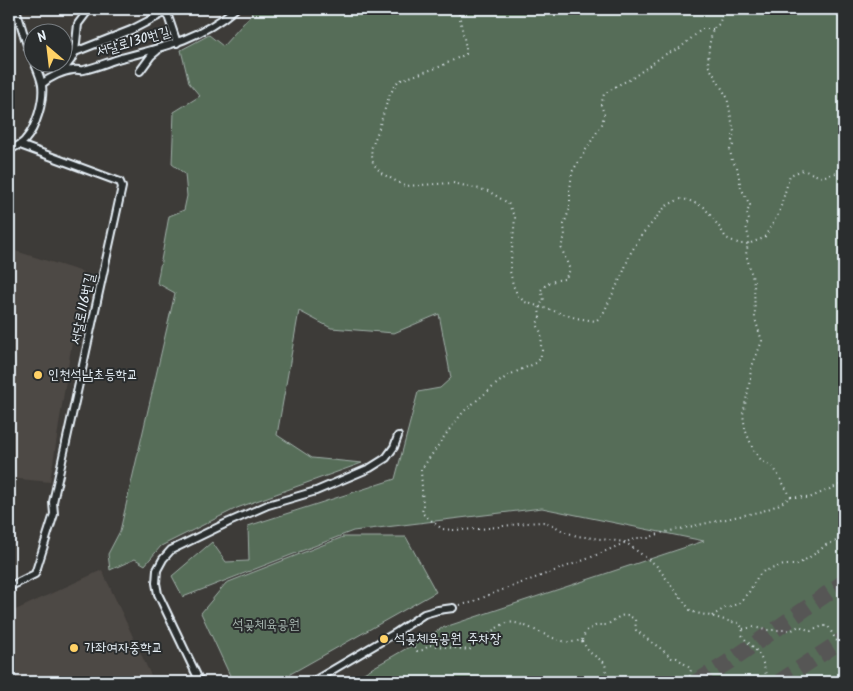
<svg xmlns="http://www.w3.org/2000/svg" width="853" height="691" font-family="Kalam,'Poor Story',sans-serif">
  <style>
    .built { fill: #4d4844 }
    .green { fill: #576d59; stroke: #a0afa8 }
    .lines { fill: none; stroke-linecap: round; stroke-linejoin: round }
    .secondary-tunnel { stroke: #575655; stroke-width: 16; stroke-dasharray: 16 8; stroke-linecap: butt }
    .lane-casing { stroke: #e8f1f8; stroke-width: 10 }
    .path { stroke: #e8f1f8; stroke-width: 2; stroke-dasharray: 1 4; stroke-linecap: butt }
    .lane { stroke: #2a2d2e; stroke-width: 6 }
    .poi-dot { fill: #ffd166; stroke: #2a2d2e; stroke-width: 2 }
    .labels { text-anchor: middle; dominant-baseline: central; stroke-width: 4; stroke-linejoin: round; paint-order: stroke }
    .street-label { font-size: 14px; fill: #e8f1f8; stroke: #2a2d2e }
    .poi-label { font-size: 14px; fill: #e8f1f8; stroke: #2a2d2e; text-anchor: start }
    .park-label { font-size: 14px; fill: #a7b6b0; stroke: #2a2d2e }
  </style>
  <rect width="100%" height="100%" fill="#3d3b38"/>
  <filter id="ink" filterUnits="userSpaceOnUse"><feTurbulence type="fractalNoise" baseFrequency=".02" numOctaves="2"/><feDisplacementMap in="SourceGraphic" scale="10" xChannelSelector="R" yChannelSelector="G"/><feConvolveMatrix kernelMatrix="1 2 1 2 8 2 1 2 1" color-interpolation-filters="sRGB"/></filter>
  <g filter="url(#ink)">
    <!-- built -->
    <path class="built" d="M 9,249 L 83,272 L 50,482 L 9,478 Z
      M 102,570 L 154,682 L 9,682 L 9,613 Z"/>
    <!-- green -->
    <path class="green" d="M 253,9 L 844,9 L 844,682 L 348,682 L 442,628 L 704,541 L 542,508 L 353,531 L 183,597 L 172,576 L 212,542 L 226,562 L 249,561 L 248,526 L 395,479 L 418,392 L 440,388 L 451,378 L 439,314 L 394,333 L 331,328 L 299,311 L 277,435 L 312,458 L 362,463 L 237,508 L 161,546 L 145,565 L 135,559 L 110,570 L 108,554 L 120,531 L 175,293 L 157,283 L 169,216 L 184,210 L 187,196 L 185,174 L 172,164 L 174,112 L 200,96 L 189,83 L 181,50 L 209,35 L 223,46 L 251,15 Z
      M 343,537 L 406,537 L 436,592 L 276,682 L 233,682 L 201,613 L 226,583 Z"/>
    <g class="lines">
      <!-- secondary-tunnel -->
      <path class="secondary-tunnel" d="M 696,682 L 727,663 L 844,582
        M 779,682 L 844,639"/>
      <!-- lane casing -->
      <g class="lane-casing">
        <path id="lane" d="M 16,9 L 27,45 L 32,58
          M 166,10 L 177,43
          M 75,52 L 131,30 L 166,12
          M 140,71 L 151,56 L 157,51
          M 61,73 L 71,60 L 75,52 L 78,24 L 87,12
          M 42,84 C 50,77 63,71 73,70 C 77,69 81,71 84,70 C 97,67 108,62 121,58 C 164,47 200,39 235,9
          M 9,150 C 15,147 21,145 25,140 C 36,128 44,101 42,85 C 41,78 37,69 34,62
          M 9,587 L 35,574 L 54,514 L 53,502 L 122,187 L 120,182 L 20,145
          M 200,682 L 158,594 L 156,583 L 157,570 L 163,559 L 171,550 L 229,522 L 268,505 L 316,491 L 370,468 L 386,458 L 394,447 L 398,436
          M 312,682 L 397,632 L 424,614 L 438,610 L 453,608"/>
      </g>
      <!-- path -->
      <path class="path" d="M 458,9 L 466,48 L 466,54 L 439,67 L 398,81 L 389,96 L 378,131 L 371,149 L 373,163 L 381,173 L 405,186 L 453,183 L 488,191 L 508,203 L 515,218 L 510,271 L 513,285 L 518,296 L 525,302 L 576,318 L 596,321 L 603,314 L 623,273 L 630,254 L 641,236 L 666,206 L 680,199 L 688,200 L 704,207 L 720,228 L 726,238 L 740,244 L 748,244 L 764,238 L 779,213 L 790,175 L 803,170 L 821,177 L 844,171
        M 713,29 L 702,29 L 680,48 L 664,55 L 631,79 L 620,84 L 604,94 L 601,105 L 604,114 L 602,124 L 572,172 L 570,190 L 570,208 L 564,224 L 565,236 L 561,247 L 570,270 L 565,279 C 555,280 547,282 541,290 L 544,300 L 542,302 L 539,309 L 540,317 L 537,324 L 542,335 L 541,347 L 542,350 L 540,359 L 536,363 L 509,375 L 499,382 L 464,411 L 449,430 L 421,470 L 423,506 L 422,513 L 442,529 L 454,530 L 481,529 L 526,523 L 543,522 L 551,524 L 563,531 L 577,536 L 625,542 L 656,565 L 690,610 C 696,614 703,614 710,616 C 720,618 728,622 739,623 L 743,629 L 742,635 C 746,641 748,642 753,647 C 763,657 765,669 767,682
        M 791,497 L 809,498 L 844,483
        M 460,605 L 470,603 L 494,593 L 587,559 L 629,541 L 637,538 L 648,538 L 661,533 L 763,511 L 778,505 L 791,497 L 774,468 L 761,460 L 753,449 L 745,429 L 743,414 L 749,386 L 751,369 L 762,341 L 755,319 L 754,283 L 746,254 L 749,239 L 746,226 L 749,220 L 747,213 L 750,205 L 741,188 L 737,167 L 732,161 L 730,150 L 733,145 L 732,141 L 734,132 L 727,97 L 708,65 L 709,46 L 713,29 L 719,24 L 723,13 L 729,9
        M 712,616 L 725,608 L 730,607 L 739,603 L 749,592 L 758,576 L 764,571 L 784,565 L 797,565 L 816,553 L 826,545 L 844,538
        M 743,629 L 754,627 L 765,630 L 792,630 L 799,626 L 811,631 L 823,626 L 828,626 L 836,640 L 844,647
        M 406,634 L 417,651 L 423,650 L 430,645 L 469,650 C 482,641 492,628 507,623 C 521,619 552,642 570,642 C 574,642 578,641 582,640
        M 582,640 L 586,631 L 597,625 L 607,625 L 620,616 L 627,615 L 635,619 L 636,630 L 647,639 L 660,648 L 672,658 L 677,658 L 691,669 L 689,682
        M 582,641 L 589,652 L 605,663 L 607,676 L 611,682"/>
      <!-- lane -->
      <use href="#lane" class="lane"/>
    </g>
  </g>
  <!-- markers -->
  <g class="poi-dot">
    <circle cx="38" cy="375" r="5"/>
    <circle cx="384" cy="639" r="5"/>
    <circle cx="74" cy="648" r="5"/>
  </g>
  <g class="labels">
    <!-- street labels -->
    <g class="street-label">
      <text transform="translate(133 42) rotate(-16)">서달로130번길</text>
      <text transform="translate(83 309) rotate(-78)">서달로116번길</text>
    </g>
    <!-- poi labels -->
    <g class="poi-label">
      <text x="48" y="375">인천석남초등학교</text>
      <text x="394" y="639">석곶체육공원 주차장</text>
      <text x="84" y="648">가좌여자중학교</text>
    </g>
    <!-- park labels -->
    <g class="park-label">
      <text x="266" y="625">석곶체육공원</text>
    </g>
  </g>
  <!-- margin -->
  <rect width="853" height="691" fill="none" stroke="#2a2d2e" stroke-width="30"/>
  <rect x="15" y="15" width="823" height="661" fill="none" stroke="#e8f1f8" stroke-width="2" filter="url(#ink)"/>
  <!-- north arrow -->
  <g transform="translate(48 48) rotate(332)"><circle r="24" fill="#2a2d2e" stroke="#767b7f"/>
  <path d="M0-4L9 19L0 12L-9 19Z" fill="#ffd166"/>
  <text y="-8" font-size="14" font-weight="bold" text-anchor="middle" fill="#e8f1f8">N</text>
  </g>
</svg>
